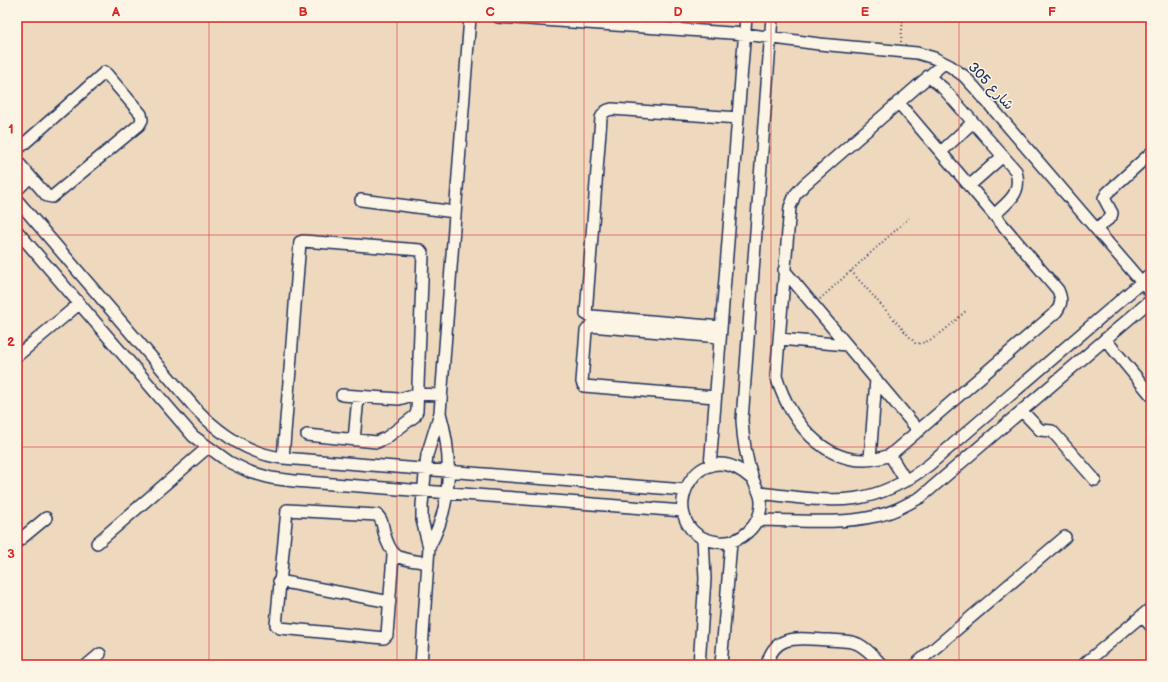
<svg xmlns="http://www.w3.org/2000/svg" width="1168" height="682" font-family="'Balsamiq Sans','Playpen Sans Arabic',sans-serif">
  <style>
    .built { fill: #eed9be }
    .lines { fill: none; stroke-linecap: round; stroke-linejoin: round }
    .minor-casing { stroke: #1b2f5e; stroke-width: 14 }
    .path { stroke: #1b2f5e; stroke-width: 2; stroke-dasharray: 1 3; stroke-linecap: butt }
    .minor { stroke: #fcf5e5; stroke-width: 11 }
    .grid { fill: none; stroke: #d62828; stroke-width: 1; stroke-opacity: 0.55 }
    .labels { text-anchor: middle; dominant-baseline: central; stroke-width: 3; stroke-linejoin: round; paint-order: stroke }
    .street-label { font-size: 14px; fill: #1b2f5e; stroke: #fcf5e5 }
    .neatline { fill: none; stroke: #d62828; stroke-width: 1.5 }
    .grid-label { font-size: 13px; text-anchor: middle; font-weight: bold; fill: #d62828 }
  </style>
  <rect width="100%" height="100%" fill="#f6e8d3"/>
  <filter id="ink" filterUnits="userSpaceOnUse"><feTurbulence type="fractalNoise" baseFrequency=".025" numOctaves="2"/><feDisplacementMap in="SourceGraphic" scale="8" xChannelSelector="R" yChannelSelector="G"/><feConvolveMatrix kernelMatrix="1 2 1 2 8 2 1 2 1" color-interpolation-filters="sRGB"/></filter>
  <g filter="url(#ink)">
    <!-- built -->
    <path class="built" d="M 17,17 L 1151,17 L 1151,665 L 17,665 Z"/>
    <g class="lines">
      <!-- minor casing -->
      <g class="minor-casing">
        <path id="minor" d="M 498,17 L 745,34 L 819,44 L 917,53 L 934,58 L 950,66 L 964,76 L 976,89 L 1151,293
          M 928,76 L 943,88 L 1016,171 C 1022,194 1009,201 994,215
          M 898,102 L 1058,290 C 1062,299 1062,304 1056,312 L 890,455 C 833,476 791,426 776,376 L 790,207 L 795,195 L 804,185 L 944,63
          M 17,150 L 105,72 L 141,114 L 142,120 L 139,125 L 52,197 L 47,196 L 17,161
          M 941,152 L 973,122
          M 969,186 L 1003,156
          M 17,190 L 30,177
          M 17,200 L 196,409 C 220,434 248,454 283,458 L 685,490
          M 361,200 L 455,212
          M 1096,229 L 1111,217 L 1112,213 L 1104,198 L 1107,193 L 1151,153
          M 17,231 L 193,436 L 229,462 L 250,472 L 271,478 L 294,481 L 683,511
          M 784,270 L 919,431
          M 721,327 L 591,316 L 586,314 L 601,118 C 603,112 606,110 612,109 L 738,118
          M 779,339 L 847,345
          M 1105,339 L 1151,395
          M 17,356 L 79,304
          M 342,395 L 399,399 L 417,394 L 441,395
          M 715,397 L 584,386 L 582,382 L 586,331 L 590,326 L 720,337
          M 1022,411 L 1040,430 L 1052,431 L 1095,480
          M 354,440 L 358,397
          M 890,455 L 906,481
          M 283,458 L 300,242 L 303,241 L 420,250 L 423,254 L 417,411 L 415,416 L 386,438 L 377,442 L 307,435
          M 870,459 L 876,379
          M 710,466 L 746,17
          M 752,479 C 693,425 649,533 718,542 C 741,545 762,524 761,502 C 761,492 754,485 752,476 C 746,458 743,439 742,420 L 772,17
          M 760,493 C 830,501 868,511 929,465 L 1151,274
          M 758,520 C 796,520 838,525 876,516 C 892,513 906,505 921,497 L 1151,300
          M 17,542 L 46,518
          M 97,543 L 207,448
          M 429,547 C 452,506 453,458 440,413
          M 393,555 L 387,635 L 384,638 L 280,628 L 276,625 L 287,510 L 377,515 C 382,519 383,526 384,532 C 392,562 401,558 428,563
          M 279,581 L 390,602
          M 1142,616 L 1151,626
          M 87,665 L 100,654
          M 421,665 L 429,547 L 422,520 L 422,505 L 427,455 L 440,413 L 470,17
          M 699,665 L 705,579 L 703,538
          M 721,665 L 731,542
          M 767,665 C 774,632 801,639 828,640 C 838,641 849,640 858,644 C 868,649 875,658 882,665
          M 915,665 L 1065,537
          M 1083,665 L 1151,608"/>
      </g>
      <!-- path -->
      <path class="path" d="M 901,42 L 903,17
        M 851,271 L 915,343 C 932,346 954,321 967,310
        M 820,299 L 909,218"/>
      <!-- minor -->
      <use href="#minor" class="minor"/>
    </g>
  </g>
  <!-- grid -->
  <path class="grid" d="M 209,17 L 209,665M 397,17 L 397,665M 584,17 L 584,665M 771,17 L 771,665M 959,17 L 959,665M 17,235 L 1151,235M 17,447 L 1151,447"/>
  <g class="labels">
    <!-- street labels -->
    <g class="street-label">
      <text transform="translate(991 86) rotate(47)">شارع 305</text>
    </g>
  </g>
  <!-- margin -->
  <rect width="1168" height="682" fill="none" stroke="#fcf5e5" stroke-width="44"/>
  <rect x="22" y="22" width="1124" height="638" class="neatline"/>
  <g class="grid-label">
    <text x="116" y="16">A</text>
    <text x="303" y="16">B</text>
    <text x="490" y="16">C</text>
    <text x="678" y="16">D</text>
    <text x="865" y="16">E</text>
    <text x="1052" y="16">F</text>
    <text x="11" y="133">1</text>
    <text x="11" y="346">2</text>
    <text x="11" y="558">3</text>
  </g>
</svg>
